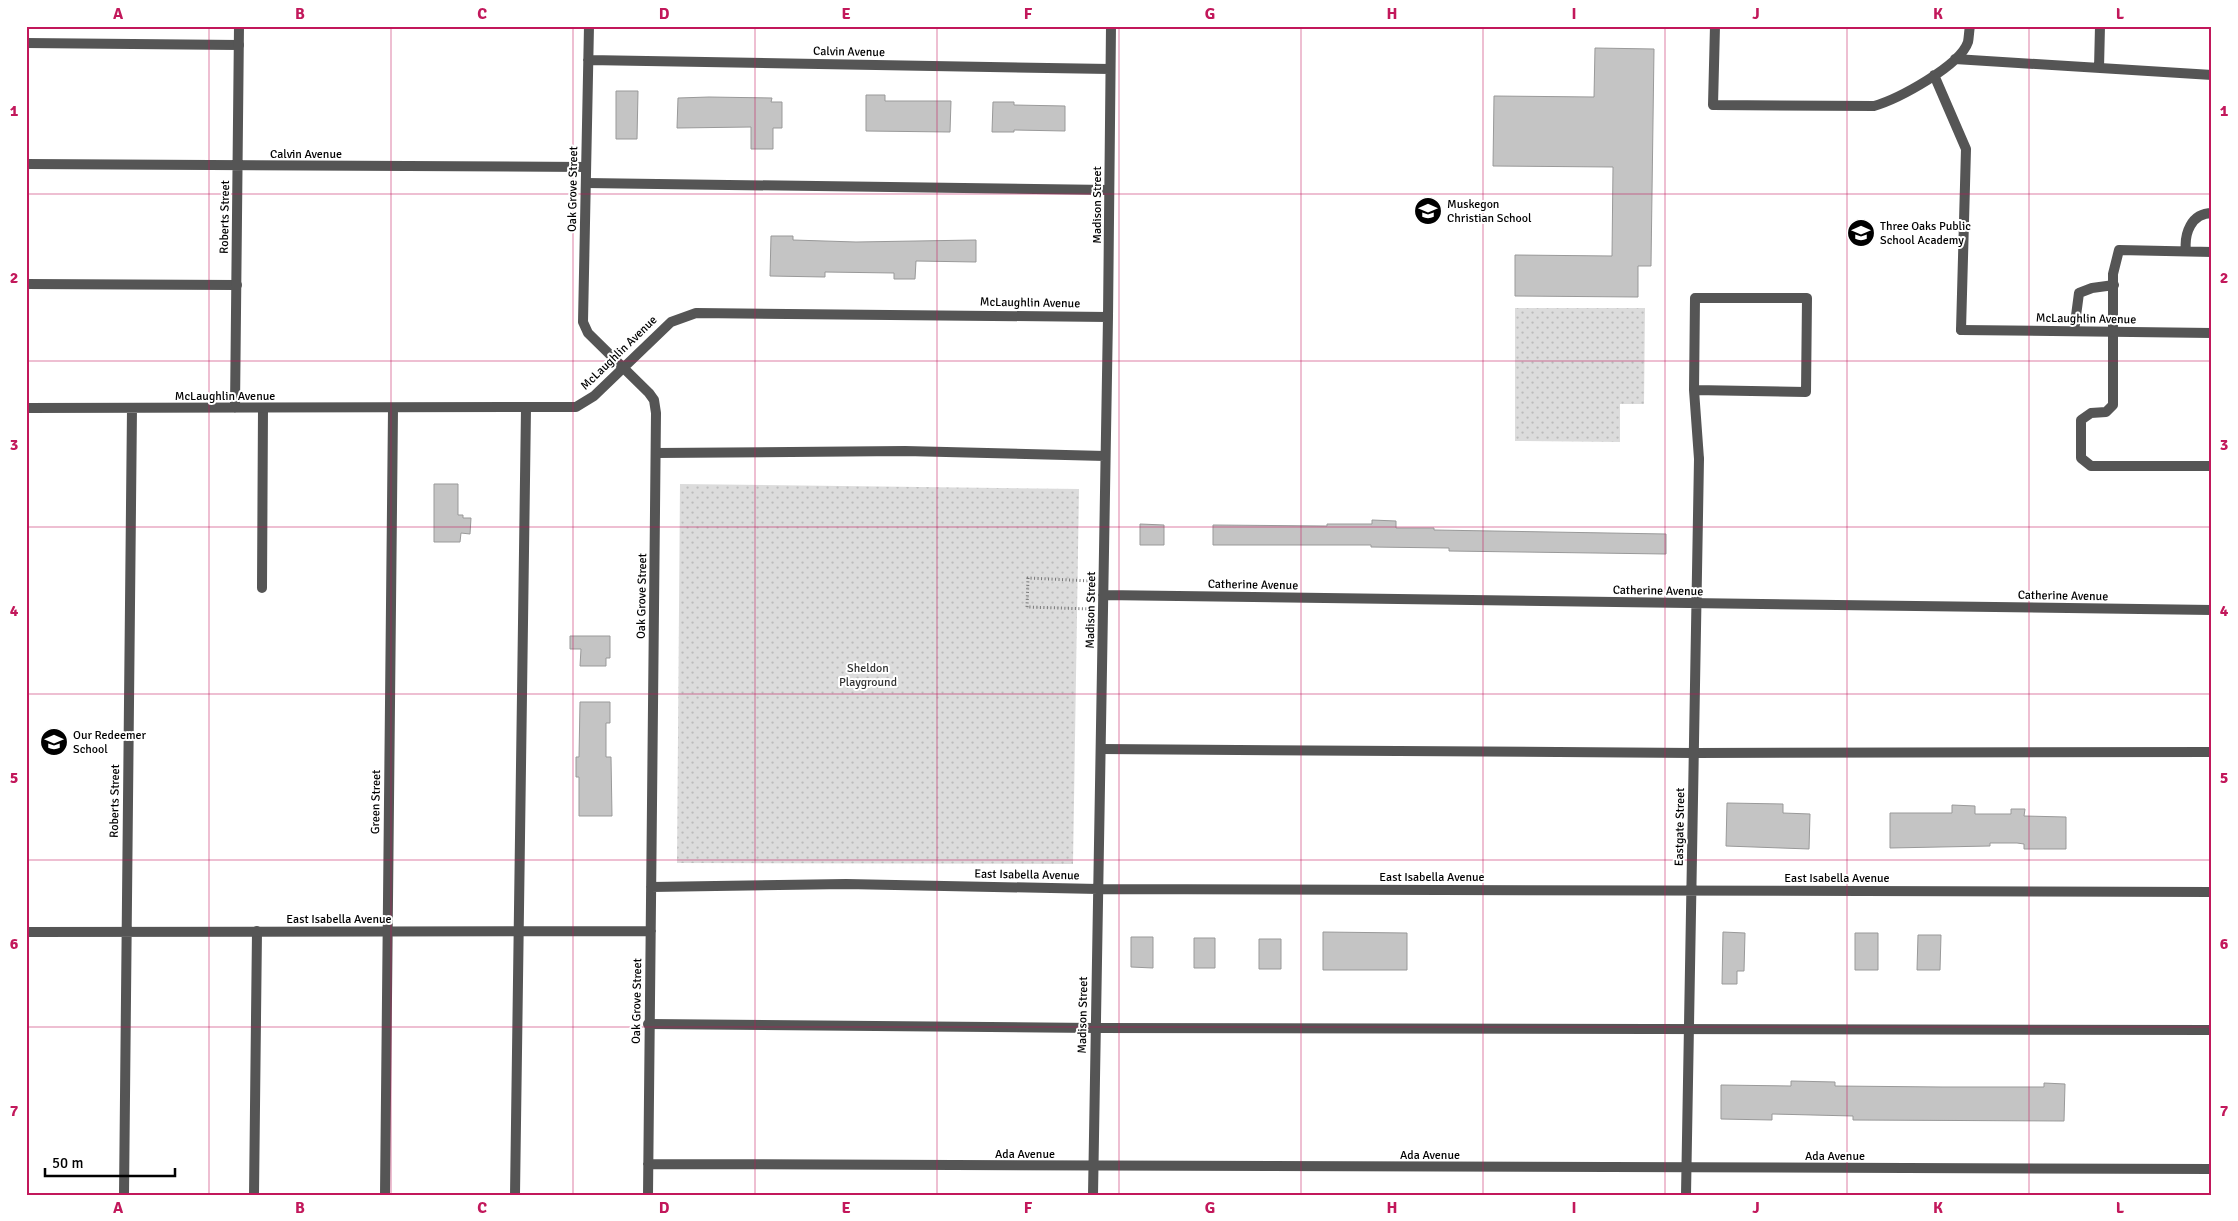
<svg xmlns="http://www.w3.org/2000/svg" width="2238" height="1221" font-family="Signika,sans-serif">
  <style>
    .park { fill: url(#park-dots) }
    .building { fill: #c4c4c4; stroke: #999 }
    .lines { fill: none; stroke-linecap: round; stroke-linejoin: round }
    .path { stroke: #777; stroke-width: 3; stroke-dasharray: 1 2.5; stroke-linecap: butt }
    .service { stroke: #555; stroke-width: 10 }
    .minor { stroke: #555; stroke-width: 10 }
    .grid { fill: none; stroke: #c2185b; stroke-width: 1; stroke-opacity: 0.55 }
    .labels { text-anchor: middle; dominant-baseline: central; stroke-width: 4; stroke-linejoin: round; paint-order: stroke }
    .street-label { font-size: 12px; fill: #000; stroke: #fff }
    .poi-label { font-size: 12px; fill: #000; stroke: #fff; text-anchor: start }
    .park-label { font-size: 12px; fill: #333; stroke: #fff }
    .neatline { fill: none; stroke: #c2185b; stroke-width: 2 }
    .grid-label { font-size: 16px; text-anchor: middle; font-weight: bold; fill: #c2185b }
  </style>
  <defs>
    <pattern id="park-dots" width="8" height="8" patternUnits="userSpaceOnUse" patternTransform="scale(1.25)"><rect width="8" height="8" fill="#dcdcdc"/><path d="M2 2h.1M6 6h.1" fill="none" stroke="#bbb" stroke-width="1.8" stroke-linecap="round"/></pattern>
  </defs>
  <rect width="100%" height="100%" fill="#fff"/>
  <!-- park -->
  <path class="park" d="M 1515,308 L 1645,308 L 1644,404 L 1620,404 L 1620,442 L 1515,441 Z
    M 680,484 L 1079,489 L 1073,864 L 677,863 Z"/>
  <!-- building -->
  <path class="building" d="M 1595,48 L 1654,49 L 1651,266 L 1638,266 L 1638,297 L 1515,296 L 1515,255 L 1612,256 L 1613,167 L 1493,166 L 1494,96 L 1594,97 Z
    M 616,91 L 638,91 L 637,139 L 616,139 Z
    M 866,95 L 885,95 L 885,101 L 951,101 L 950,132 L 866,131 Z
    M 709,97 L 772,98 L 771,102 L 782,102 L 782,128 L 773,128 L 773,149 L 751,149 L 751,127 L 677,128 L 678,98 Z
    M 993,102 L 1014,102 L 1014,105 L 1065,106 L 1065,131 L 1014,130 L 1014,132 L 992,132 Z
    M 771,236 L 793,236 L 793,240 L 856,242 L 976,240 L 976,262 L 916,261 L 915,279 L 894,279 L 894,273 L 825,272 L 825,277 L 770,276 Z
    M 434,484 L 458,484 L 458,515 L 463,515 L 463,518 L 471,518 L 470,534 L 461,533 L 460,542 L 434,542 Z
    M 1372,520 L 1396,521 L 1396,528 L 1434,528 L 1434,530 L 1666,534 L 1666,554 L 1449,551 L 1449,548 L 1371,547 L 1371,545 L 1213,545 L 1213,525 L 1327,526 L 1327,524 L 1372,524 Z
    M 1140,524 L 1164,525 L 1164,545 L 1140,545 Z
    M 570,636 L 610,636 L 610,658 L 606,658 L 606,666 L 580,666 L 581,649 L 570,649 Z
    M 580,702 L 610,702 L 610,723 L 606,723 L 606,757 L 611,757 L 612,816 L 579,816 L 579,777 L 576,777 L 576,757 L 579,757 Z
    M 1727,803 L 1783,804 L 1783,813 L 1810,814 L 1809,849 L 1726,846 Z
    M 1952,805 L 1975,806 L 1975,814 L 2011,814 L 2011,809 L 2025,809 L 2024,816 L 2066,817 L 2066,849 L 2024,849 L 2024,844 L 2017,843 L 1990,843 L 1990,846 L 1890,848 L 1890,813 L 1952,813 Z
    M 1323,932 L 1407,933 L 1407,970 L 1323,970 Z
    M 1723,932 L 1745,933 L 1744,971 L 1737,971 L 1737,984 L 1722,984 Z
    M 1855,933 L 1878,933 L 1878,970 L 1855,970 Z
    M 1918,935 L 1941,935 L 1940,970 L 1917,970 Z
    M 1131,937 L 1153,937 L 1153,968 L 1131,967 Z
    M 1194,938 L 1215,938 L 1215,968 L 1194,968 Z
    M 1259,939 L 1281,939 L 1281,969 L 1259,969 Z
    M 1791,1081 L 1835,1082 L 1835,1086 L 1942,1087 L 2044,1087 L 2044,1083 L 2065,1084 L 2064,1121 L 1853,1120 L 1853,1116 L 1772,1114 L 1772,1120 L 1721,1119 L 1721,1085 L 1791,1086 Z"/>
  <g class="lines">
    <!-- path -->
    <path class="path" d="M 1091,581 L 1028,578 L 1027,607 L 1091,609"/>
    <!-- service -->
    <path class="service" d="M 1715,26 L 1713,105 L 1874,106 C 1898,99 1960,66 1968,42 C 1969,37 1969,31 1970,26
      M 26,43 L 239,45
      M 1955,59 L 2212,75
      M 2099,68 L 2100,26
      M 1934,75 L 1966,149 L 1961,330
      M 586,183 L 1109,190
      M 2186,251 C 2184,234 2191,213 2212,213
      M 2212,252 L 2119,250 L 2113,274 L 2113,405 L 2106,412 L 2091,413 L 2081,420 L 2081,458 L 2091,466 L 2212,466
      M 26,284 L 237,285
      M 2074,331 L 2079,293 L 2092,288 L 2114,285
      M 1694,390 L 1806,392 L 1807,298 L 1695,298 L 1694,390 L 1699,459
      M 262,588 L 263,408
      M 1101,749 L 1694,753 L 2212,752
      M 648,1024 L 1095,1028 L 2212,1030
      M 254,1195 L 257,931
      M 515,1195 L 526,408"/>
    <!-- minor -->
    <path class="minor" d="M 589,26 L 583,322 L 588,333 L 649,393 L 654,400 L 656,413 L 648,1195
      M 588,60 L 1110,69
      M 26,164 L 586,167
      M 1961,330 L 2212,333
      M 26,408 L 576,407 L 594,396 L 671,322 L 696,313 L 1108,317
      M 235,408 L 239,26
      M 656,453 L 905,451 L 1105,456
      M 1103,595 L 2212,610
      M 651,887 L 846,884 L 1098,889 L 2212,892
      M 26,932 L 651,931
      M 648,1164 L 2212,1169
      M 124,1195 L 132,408
      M 385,1195 L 393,409
      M 1093,1195 L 1108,317 L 1111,26
      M 1686,1195 L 1699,459"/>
  </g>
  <!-- grid -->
  <path class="grid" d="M 209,26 L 209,1195M 391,26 L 391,1195M 573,26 L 573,1195M 755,26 L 755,1195M 937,26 L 937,1195M 1119,26 L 1119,1195M 1301,26 L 1301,1195M 1483,26 L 1483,1195M 1665,26 L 1665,1195M 1847,26 L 1847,1195M 2029,26 L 2029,1195M 26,194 L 2212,194M 26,361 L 2212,361M 26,527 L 2212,527M 26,694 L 2212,694M 26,860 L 2212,860M 26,1027 L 2212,1027"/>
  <!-- icons -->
  <defs>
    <g id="school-disc" transform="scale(1.4375)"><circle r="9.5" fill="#000" stroke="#fff"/><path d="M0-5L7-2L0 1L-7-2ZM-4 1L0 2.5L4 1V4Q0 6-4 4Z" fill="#fff"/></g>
  </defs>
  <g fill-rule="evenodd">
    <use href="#school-disc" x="1428" y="211"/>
    <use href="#school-disc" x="1861" y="233"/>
    <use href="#school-disc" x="54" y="742"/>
  </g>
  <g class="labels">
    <!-- street labels -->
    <g class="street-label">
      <text transform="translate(849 52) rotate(1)">Calvin Avenue</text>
      <text x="306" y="154">Calvin Avenue</text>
      <text transform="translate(573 189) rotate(-89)">Oak Grove Street</text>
      <text transform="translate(1097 205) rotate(-90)">Madison Street</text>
      <text transform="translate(225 217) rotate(-89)">Roberts Street</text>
      <text transform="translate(1030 303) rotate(1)">McLaughlin Avenue</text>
      <text transform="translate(2086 319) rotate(1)">McLaughlin Avenue</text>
      <text transform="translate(619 353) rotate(-44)">McLaughlin Avenue</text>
      <text x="225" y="396">McLaughlin Avenue</text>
      <text transform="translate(1253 585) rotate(1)">Catherine Avenue</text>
      <text transform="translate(1658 591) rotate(1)">Catherine Avenue</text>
      <text transform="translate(642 596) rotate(-89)">Oak Grove Street</text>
      <text transform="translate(2063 596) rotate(1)">Catherine Avenue</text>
      <text transform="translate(1091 610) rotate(-89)">Madison Street</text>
      <text transform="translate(115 801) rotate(-89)">Roberts Street</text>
      <text transform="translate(376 802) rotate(-89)">Green Street</text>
      <text transform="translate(1680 827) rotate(-89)">Eastgate Street</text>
      <text transform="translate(1027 875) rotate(1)">East Isabella Avenue</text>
      <text x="1432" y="877">East Isabella Avenue</text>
      <text x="1837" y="878">East Isabella Avenue</text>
      <text x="339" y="919">East Isabella Avenue</text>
      <text transform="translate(637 1001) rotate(-89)">Oak Grove Street</text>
      <text transform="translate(1083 1015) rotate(-89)">Madison Street</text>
      <text x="1025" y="1154">Ada Avenue</text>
      <text x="1430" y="1155">Ada Avenue</text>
      <text x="1835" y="1156">Ada Avenue</text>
    </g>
    <!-- poi labels -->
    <g class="poi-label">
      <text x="1447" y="204">Muskegon<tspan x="1447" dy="14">Christian School</tspan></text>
      <text x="1880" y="226">Three Oaks Public<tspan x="1880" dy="14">School Academy</tspan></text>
      <text x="73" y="735">Our Redeemer<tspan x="73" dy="14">School</tspan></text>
    </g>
    <!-- park labels -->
    <g class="park-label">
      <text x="868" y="668">Sheldon<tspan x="868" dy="14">Playground</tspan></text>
    </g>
  </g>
  <!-- border -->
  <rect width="2238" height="1221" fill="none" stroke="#ffffff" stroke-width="55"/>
  <!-- scale -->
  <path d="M45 1168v8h130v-8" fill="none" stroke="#000000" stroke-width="2.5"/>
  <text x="52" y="1168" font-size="15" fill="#000000" stroke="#ffffff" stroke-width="4" paint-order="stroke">50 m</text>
  <rect x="28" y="28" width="2182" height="1166" class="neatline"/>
  <g class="grid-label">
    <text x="118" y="19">A</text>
    <text x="300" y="19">B</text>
    <text x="482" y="19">C</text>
    <text x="664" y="19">D</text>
    <text x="846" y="19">E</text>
    <text x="1028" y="19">F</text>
    <text x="1210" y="19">G</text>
    <text x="1392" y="19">H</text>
    <text x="1574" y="19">I</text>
    <text x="1756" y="19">J</text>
    <text x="1938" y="19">K</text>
    <text x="2120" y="19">L</text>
    <text x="14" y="116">1</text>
    <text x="2224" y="116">1</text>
    <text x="14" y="283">2</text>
    <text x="2224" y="283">2</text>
    <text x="14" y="450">3</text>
    <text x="2224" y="450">3</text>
    <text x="14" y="616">4</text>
    <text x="2224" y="616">4</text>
    <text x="14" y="783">5</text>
    <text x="2224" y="783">5</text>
    <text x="14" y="949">6</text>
    <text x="2224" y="949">6</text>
    <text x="14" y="1116">7</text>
    <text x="2224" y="1116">7</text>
    <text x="118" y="1213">A</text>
    <text x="300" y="1213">B</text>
    <text x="482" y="1213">C</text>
    <text x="664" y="1213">D</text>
    <text x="846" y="1213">E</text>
    <text x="1028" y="1213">F</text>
    <text x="1210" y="1213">G</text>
    <text x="1392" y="1213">H</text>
    <text x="1574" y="1213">I</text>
    <text x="1756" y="1213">J</text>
    <text x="1938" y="1213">K</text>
    <text x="2120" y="1213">L</text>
  </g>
</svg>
